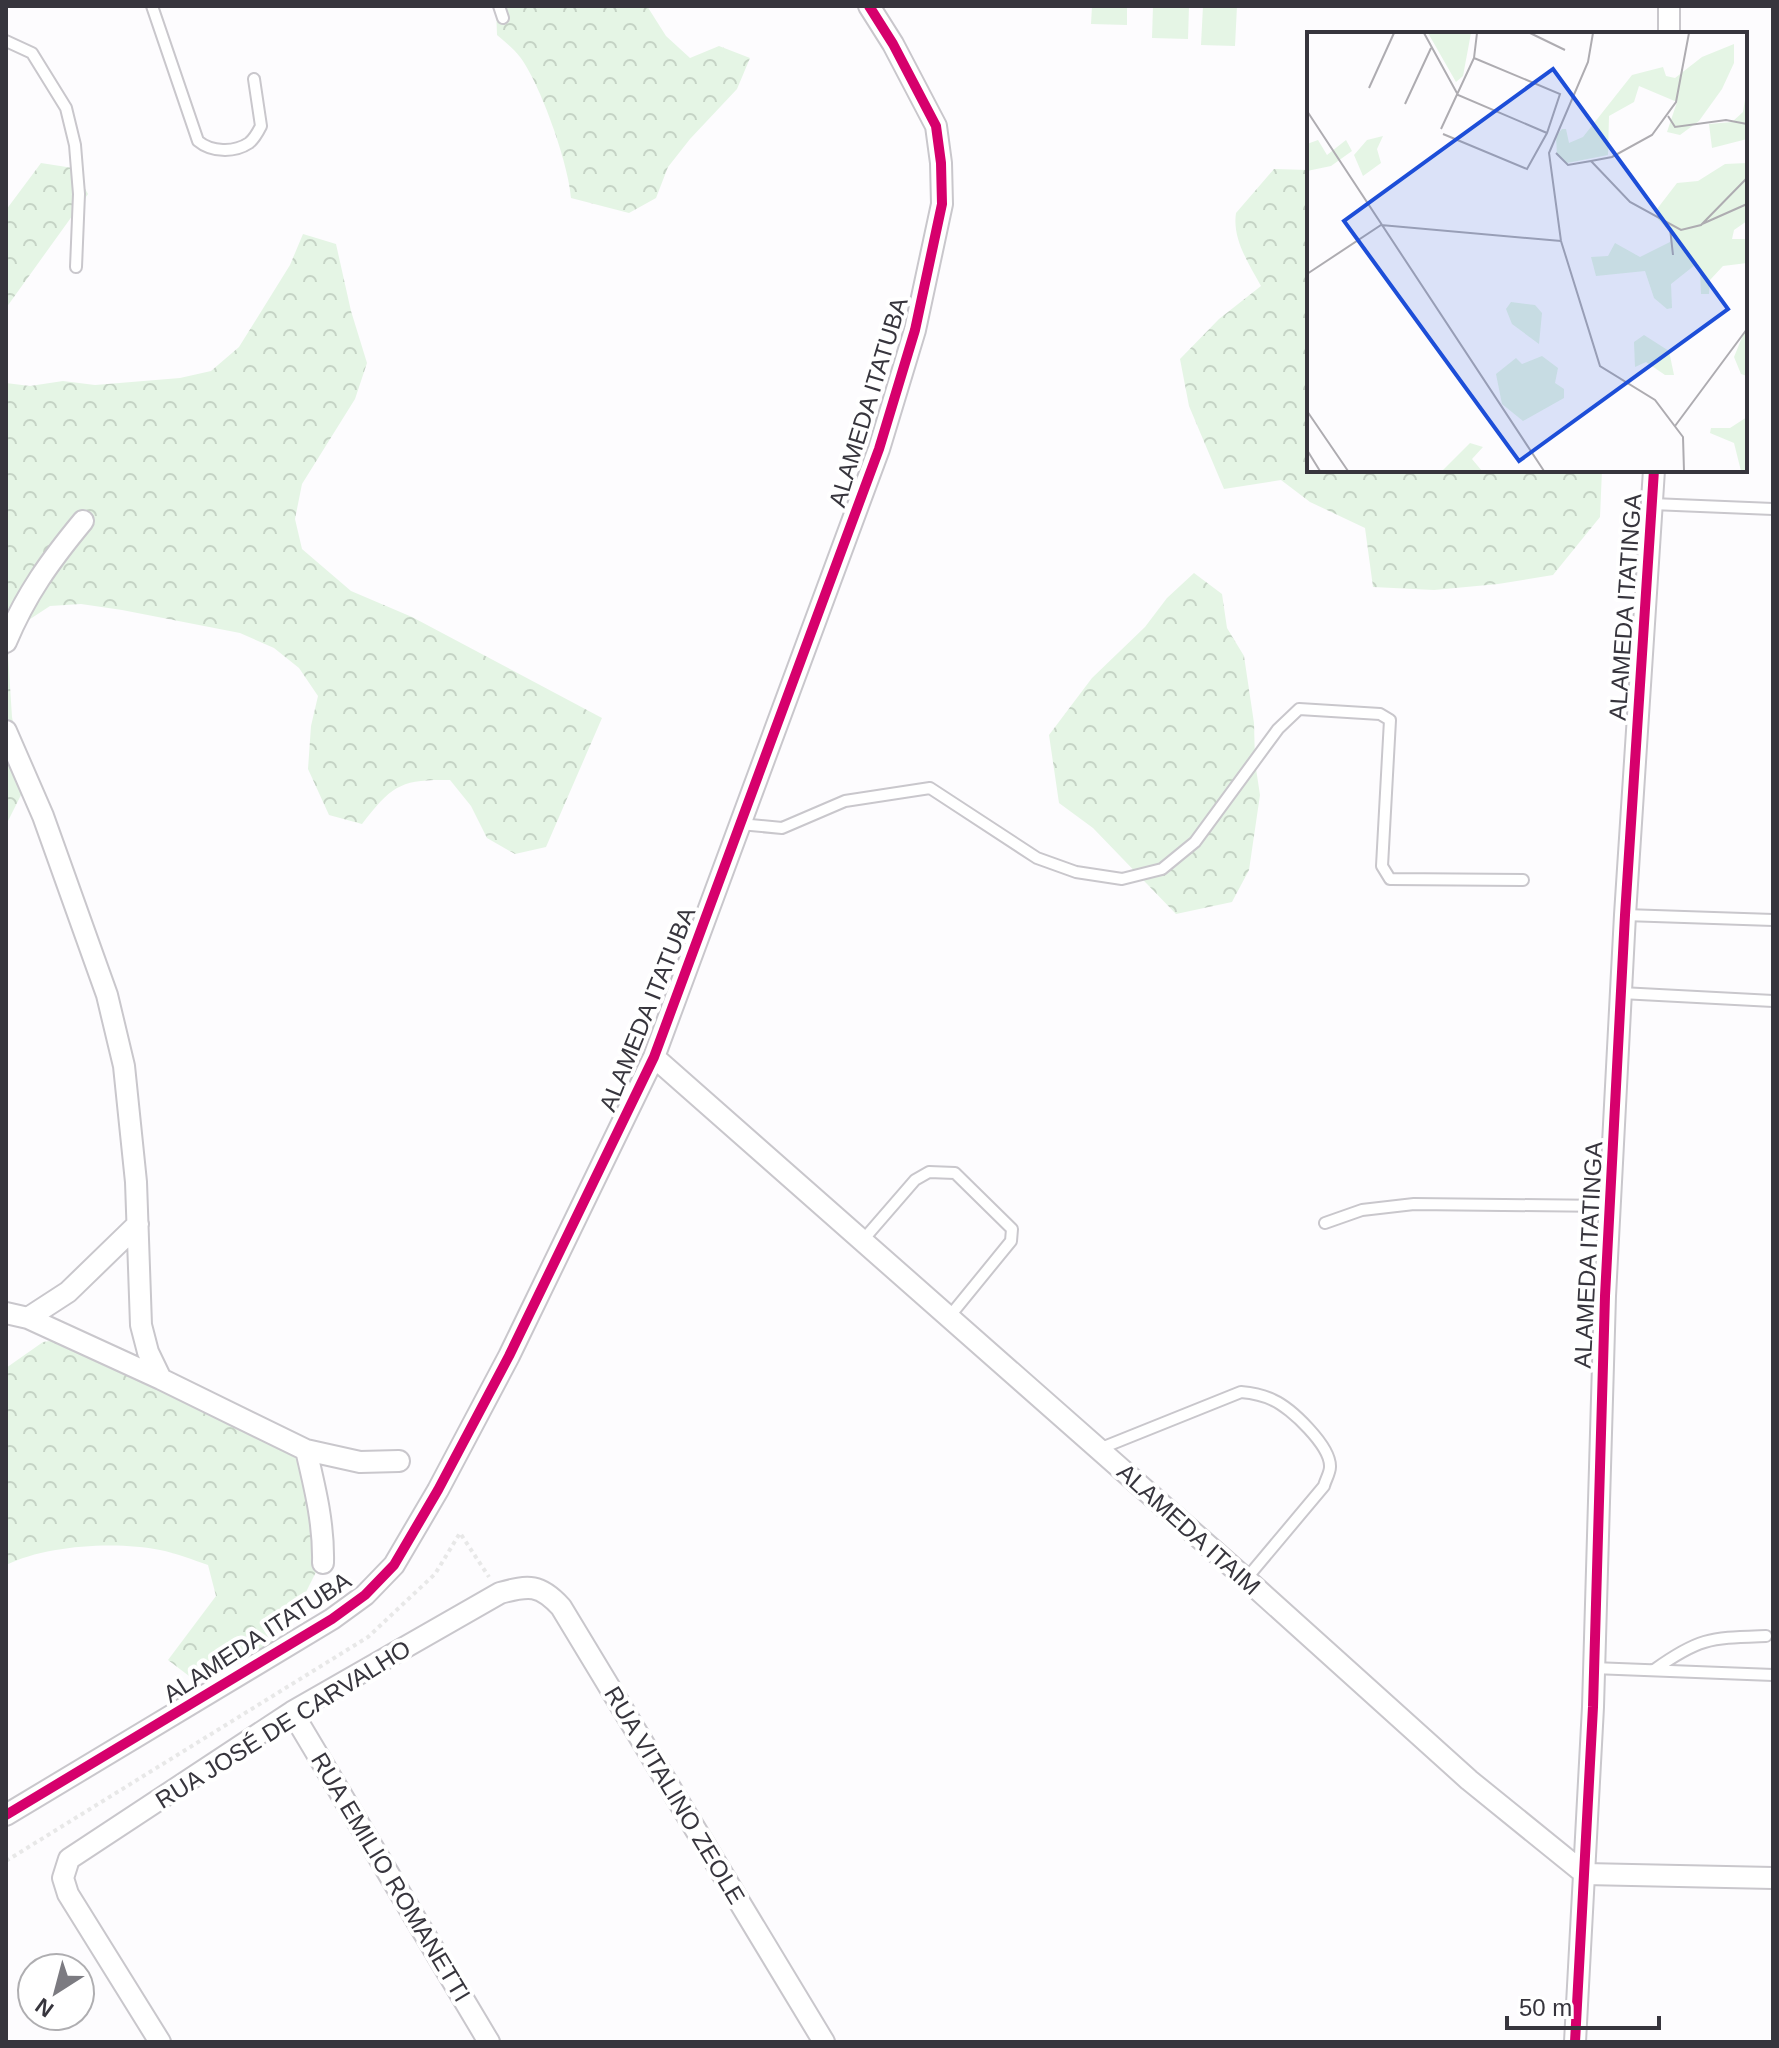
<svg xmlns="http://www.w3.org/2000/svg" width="1779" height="2048" font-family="Arial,sans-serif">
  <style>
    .forest { fill: url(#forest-crowns) }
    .garden { fill: #e5f5e5 }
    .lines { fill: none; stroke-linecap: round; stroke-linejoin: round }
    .lane-casing { stroke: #c9c7cc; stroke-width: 14 }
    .street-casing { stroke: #c9c7cc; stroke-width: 24 }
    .path { stroke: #e8e8e8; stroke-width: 4; stroke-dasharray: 4 4; stroke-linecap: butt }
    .lane { stroke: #fff; stroke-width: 10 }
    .street { stroke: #fff; stroke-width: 20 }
    .cycleway-casing { stroke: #fff; stroke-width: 15 }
    .cycleway { stroke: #d6006c; stroke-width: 10 }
    .labels { text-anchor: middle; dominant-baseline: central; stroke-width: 8; stroke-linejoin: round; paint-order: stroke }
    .street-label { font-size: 24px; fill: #37353d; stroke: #fff }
    .inset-road { fill: none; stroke: #aeacb1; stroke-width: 2 }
    .view { fill: #1d4ed8; fill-opacity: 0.15; stroke: #1d4ed8; stroke-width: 4 }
    .inset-edge { fill: none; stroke: #37353d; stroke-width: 4 }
  </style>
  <defs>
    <pattern id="forest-crowns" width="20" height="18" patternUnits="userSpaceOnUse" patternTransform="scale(2)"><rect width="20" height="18" fill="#e5f5e5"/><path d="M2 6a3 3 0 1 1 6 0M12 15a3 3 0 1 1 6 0" fill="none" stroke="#c5d3c5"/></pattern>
  </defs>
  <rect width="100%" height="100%" fill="#fdfcfe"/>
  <!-- forest -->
  <path class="forest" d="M 496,6 L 647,6 L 666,36 L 690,58 L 719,46 L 750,58 L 737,89 L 690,139 L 668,167 L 656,198 L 629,213 L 571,198 C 569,165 540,83 520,57 C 514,49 505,42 497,35 Z
    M 41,163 L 73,168 L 88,194 L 6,308 L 6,210 Z
    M 1274,169 L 1309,170 L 1309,470 L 1602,470 L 1600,517 L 1553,575 L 1498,584 L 1434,590 L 1373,587 L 1365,528 L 1310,502 L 1281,480 L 1224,489 L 1189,406 L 1180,359 L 1219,319 L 1261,286 C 1249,264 1232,239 1236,213 Z
    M 303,234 L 336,244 L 351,311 L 367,363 L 355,399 L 302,484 L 295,519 L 302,549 L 351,591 L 412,617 L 602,718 L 546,847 L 515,854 L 487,838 L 471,806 L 450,780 C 401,779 392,785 362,824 L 329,815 L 308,769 L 311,726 L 318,696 L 299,668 L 274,648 L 240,633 L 122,610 L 81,604 L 50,606 L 21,625 L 8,655 L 12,717 L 25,787 L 6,825 L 6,383 L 30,386 L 63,381 L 95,385 L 180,378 L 211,371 L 239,347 L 290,265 Z
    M 1194,573 L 1222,594 L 1227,628 L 1244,656 L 1254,723 L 1255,762 L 1260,795 L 1249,870 L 1232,902 L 1176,914 L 1093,828 L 1059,803 L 1049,735 L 1092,678 L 1145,627 L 1167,598 Z
    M 76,1337 L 280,1441 L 304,1465 L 327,1550 L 300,1604 L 257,1661 L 228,1680 L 193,1679 L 168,1660 L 216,1596 L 208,1565 C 193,1560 176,1553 160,1550 C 117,1541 46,1545 6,1565 L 6,1368 L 43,1342 Z"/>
  <!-- garden -->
  <path class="garden" d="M 1092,6 L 1127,6 L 1127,25 L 1091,24 Z
    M 1153,6 L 1189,6 L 1188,39 L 1152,38 Z
    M 1203,6 L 1237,6 L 1235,46 L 1201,45 Z"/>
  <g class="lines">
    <!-- lane casing -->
    <g class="lane-casing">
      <path id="lane" d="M 152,6 L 198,141 C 211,152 234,153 249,143 C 254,139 258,132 261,126 L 254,79
        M 499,6 L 503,18
        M 6,41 L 32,53 L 66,108 L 75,145 L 79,194 L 76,267
        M 1652,504 L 1773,509
        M 740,824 L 782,828 L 845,801 L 930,788 L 1037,858 L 1076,872 L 1122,879 L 1162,869 L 1195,842 L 1278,729 L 1299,709 L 1380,714 L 1390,720 L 1382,866 L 1390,879 L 1523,880
        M 1625,915 L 1773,920
        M 1621,993 L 1773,1001
        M 1325,1223 L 1362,1210 L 1414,1204 L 1610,1206
        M 863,1240 L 915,1180 L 929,1172 L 955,1173 L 1012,1229 L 1011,1241 L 949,1317
        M 1099,1449 L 1241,1392 C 1252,1393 1263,1395 1273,1400 C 1291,1408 1331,1446 1330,1467 C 1330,1473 1325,1481 1324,1486 L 1246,1579
        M 1593,1668 L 1773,1675
        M 1654,1670 C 1700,1637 1711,1638 1766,1636"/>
    </g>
    <!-- street casing -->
    <g class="street-casing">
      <path id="street" d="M 1669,34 L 1669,6
        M 6,642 C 26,594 50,561 83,521
        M 6,731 L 43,816 L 107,995 L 124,1066 L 136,1182 L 141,1325 L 148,1352 L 161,1379
        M 654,1057 L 1246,1579 L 1469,1780 L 1585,1874 L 1773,1878
        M 6,1313 L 28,1318 L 161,1379 L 306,1450 C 315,1488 324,1524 323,1563
        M 28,1318 L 68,1292 L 138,1224
        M 306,1450 L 360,1462 L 399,1461
        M 292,1712 L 489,2042
        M 6,1815 L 332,1619 L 365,1595 L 394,1565 L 438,1490 L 509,1356 L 654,1057 L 879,449 L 915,330 L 942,204 L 941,163 L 936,126 L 893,44 L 869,6
        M 160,2042 L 68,1894 L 63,1878 L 69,1859 L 292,1712 L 500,1593 C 529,1585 540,1584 561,1607 L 824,2042
        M 1575,2042 L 1593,1707 L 1605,1296 L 1625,915 L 1654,470"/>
    </g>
    <!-- path -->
    <path class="path" d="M 6,1861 L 368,1637 L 435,1574 L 460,1533 L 489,1577"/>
    <!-- lane -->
    <use href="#lane" class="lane"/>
    <!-- street -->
    <use href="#street" class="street"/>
    <!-- cycleway casing -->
    <g class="cycleway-casing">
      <path id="cycleway" d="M 6,1815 L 332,1619 L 365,1595 L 394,1565 L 438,1490 L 509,1356 L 654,1057 L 879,449 L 915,330 L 942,204 L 941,163 L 936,126 L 893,44 L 869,6
        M 1575,2042 L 1593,1707 L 1605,1296 L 1625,915 L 1654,470"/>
    </g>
    <!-- cycleway -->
    <use href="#cycleway" class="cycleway"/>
  </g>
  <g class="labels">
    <!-- street labels -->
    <g class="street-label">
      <text transform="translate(868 402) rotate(-73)">ALAMEDA ITATUBA</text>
      <text transform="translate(1625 607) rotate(-86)">ALAMEDA ITATINGA</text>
      <text transform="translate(647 1009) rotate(-68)">ALAMEDA ITATUBA</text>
      <text transform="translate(1588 1255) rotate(-87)">ALAMEDA ITATINGA</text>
      <text transform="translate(1189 1529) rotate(42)">ALAMEDA ITAIM</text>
      <text transform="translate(257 1637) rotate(-33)">ALAMEDA ITATUBA</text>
      <text transform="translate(283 1724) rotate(-32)">RUA JOSÉ DE CARVALHO</text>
      <text transform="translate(675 1795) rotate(59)">RUA VITALINO ZEOLE</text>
      <text transform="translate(391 1877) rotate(59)">RUA EMILIO ROMANETTI</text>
    </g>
  </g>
  <!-- overview -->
  <g transform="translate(1307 32)">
    <rect width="440" height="440" fill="#fdfcfe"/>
    <path d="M 121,1 L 164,1 L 156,44 L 149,50 ZM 427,12 L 427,31 L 415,57 L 392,89 L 373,103 L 360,100 L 370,70 L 332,54 L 327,70 L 302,84 L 301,123 L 260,131 L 250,123 L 249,104 L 255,97 L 259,97 L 262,111 L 276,105 L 325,43 L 356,35 L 359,44 L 368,46 L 395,25 ZM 440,55 L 440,107 L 405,116 L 402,92 L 425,90 L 436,80 ZM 76,104 L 70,117 L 74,131 L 56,144 L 47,123 L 60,108 ZM 11,108 L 20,123 L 39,108 L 45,119 L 24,134 L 0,139 L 0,112 ZM 440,131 L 440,189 L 427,198 L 425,207 L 440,207 L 440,231 L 416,234 L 403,248 L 402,262 L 394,262 L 393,239 L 388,233 L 364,252 L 365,276 L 360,277 L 347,266 L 338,239 L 289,244 L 284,225 L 301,224 L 308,211 L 333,225 L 363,210 L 364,201 L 351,187 L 350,177 L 370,151 L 391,149 L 418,132 ZM 204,270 L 228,273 L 235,281 L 232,312 L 205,292 L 199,277 ZM 440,293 L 440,344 L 434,342 L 427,325 ZM 337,303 L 362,319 L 367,343 L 358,343 L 339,330 L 328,335 L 327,310 ZM 235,324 L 251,336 L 248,351 L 257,357 L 257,366 L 216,389 L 195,372 L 189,342 L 209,326 L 215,332 ZM 440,385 L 440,439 L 434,439 L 427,411 L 403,401 L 404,396 L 423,396 ZM 163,411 L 176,415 L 165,427 L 175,439 L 135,439 Z" fill="#e5f5e5"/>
    <path class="inset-road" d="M 117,1 L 151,63 L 240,101M 223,1 L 258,18M 286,1 L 281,30 L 242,121 L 254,209 L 293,334 L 348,368 L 376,405 L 377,439M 62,56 L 87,1M 98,72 L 124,16M 0,79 L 237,439M 361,84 L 368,95 L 419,88 L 440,92M 134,97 L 167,26 L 170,1M 136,102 L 220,137 L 240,101 L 253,62 L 167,26M 249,121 L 261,133 L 284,129 L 305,125 L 345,103 L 369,70 L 382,1M 284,129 L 323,170 L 374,198 L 394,193 L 440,146M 395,192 L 440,172M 363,196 L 366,223M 0,242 L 74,193 L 254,209M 0,379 L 41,439M 368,394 L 440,297M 0,418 L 13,439"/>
    <path class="view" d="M 246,37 L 421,277 L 212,429 L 37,189 Z"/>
    <rect width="440" height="440" class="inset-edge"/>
  </g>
  <!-- border -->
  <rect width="1779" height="2048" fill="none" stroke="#37353d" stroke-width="16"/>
  <!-- north arrow -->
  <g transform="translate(56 1992) rotate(216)"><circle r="38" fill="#ffffff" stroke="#afaeb1" stroke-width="2"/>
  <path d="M0-6L14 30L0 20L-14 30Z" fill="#7c7b81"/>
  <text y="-12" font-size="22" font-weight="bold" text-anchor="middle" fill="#37353d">N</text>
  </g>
  <!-- scale -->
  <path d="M1507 2016v12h152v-12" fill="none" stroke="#37353d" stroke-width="4"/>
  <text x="1519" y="2016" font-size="24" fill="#37353d" stroke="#ffffff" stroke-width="6" paint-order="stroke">50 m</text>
</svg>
